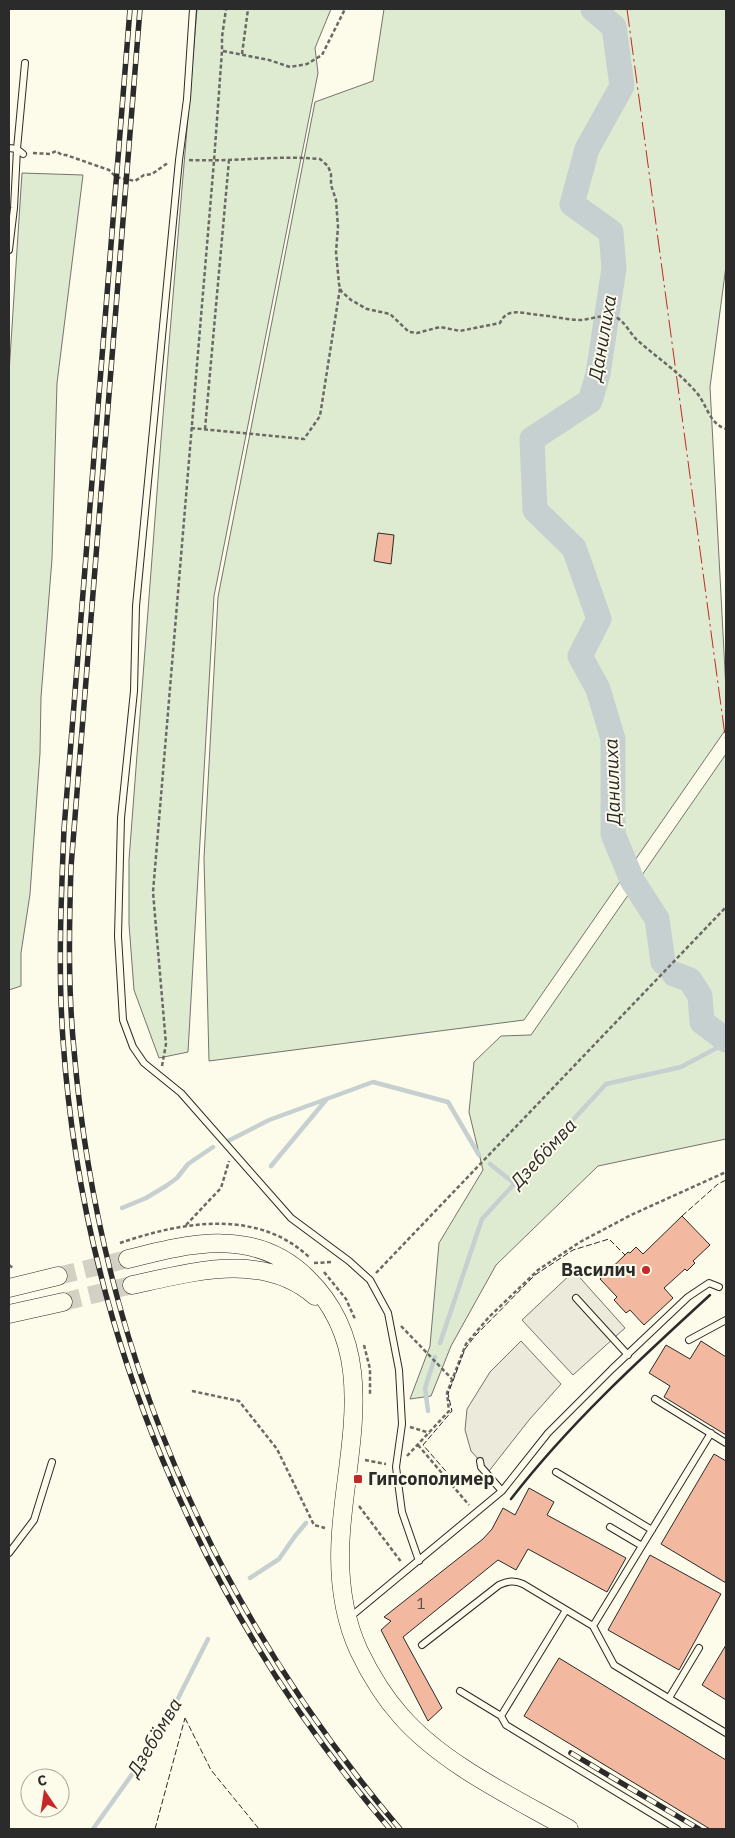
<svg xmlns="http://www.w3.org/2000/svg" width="735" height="1838" font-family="'IBM Plex Sans',sans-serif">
<rect width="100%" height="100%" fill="#fdfbea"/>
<path fill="#deebd1" stroke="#74746e" d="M197,9H331L315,48L318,73L214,596L188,1052L159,1058L134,990L129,924V860L161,440Z
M384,9H726V266L710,387L726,690V729L524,1020L209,1061L204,858L218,597L315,102L373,81Z
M22,173L83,175L57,383L52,559L41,697L40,753L30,894L21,953V986L9,990V373Z
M726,754V1139L598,1166L496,1265L451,1346L431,1396L410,1399L430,1346L439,1243L483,1170L469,1112L474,1062L501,1036L531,1035Z"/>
<path fill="#eceadb" stroke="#74746e" d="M574,1271L625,1328L573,1375L522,1320Z
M521,1341L561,1384L529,1420L489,1471L471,1451L465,1430L467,1409L490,1372Z"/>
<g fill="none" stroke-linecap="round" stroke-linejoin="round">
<path stroke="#c7d0d0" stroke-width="4.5" d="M228,1141L269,1120L373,1082L448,1102L479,1155
M490,1164L515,1184
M271,1166L326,1100
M122,1208L146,1198L166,1186L177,1178L188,1164L213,1147
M440,1343L482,1219L606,1084L681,1067L726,1043
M428,1411L425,1388L435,1357
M250,1578L279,1559L295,1536L306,1523
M93,1829L158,1738L208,1639"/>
<path stroke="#c7d0d0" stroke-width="25" d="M593,9L614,27L622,86L587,149L572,204L611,232L614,268L598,374L590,401L532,439L535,510L574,548L599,619L580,656L598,689L613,739V834L632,880L657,919L663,962
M674,974L690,980L700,996L702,1022L726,1040"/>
</g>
<path fill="#f2b8a0" stroke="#2b2b2b" d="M378,533L394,535L391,564L374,561Z
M682,1216L710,1245L693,1261L695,1263L687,1271L685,1269L664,1288L673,1298L644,1325L630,1310L626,1313L614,1300L617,1297L600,1279L628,1252L630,1253L636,1247L643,1254Z
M701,1341L726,1357V1435L664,1397L670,1386L649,1373L666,1345L690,1359Z
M714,1454L726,1461V1583L661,1544Z
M529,1488L554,1502L547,1515L626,1558L607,1592L528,1549L516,1570L498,1560L403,1637L442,1708L428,1721L381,1630L391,1621L384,1617L483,1539L492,1529L503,1508L515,1515Z
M650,1555L721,1594L679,1670L608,1630Z
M726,1645V1700L702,1685Z
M559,1658L726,1760V1829H710L524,1716Z"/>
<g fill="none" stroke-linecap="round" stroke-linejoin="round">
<path stroke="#d3d1c4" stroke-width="18" stroke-dasharray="18 9" stroke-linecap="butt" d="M58,1276L128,1259
M63,1302L132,1285"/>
<defs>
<path id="lane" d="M193,9L187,99L179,160L136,606L134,691L121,818L118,936L123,1020L133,1047L144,1063L181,1093L291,1218L349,1261L370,1280L388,1313L399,1370L402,1424L396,1467L402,1512L419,1561
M9,148L17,149L23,154
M9,250L14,208L17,149L25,63
M576,1298L628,1355
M689,1340L726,1320
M655,1399L726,1443
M480,1461L481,1467L502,1491
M556,1472L652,1530
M610,1527L642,1546
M9,1553L34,1520L52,1462
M349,1618L502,1491L548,1433L612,1369L688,1297L709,1283L719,1287
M593,1626L711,1433
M422,1645L499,1585C508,1581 514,1580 523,1584L593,1626L614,1665L726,1733
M460,1691L501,1716L566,1610
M669,1698L699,1648
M501,1716L506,1725L677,1829"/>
<path id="secondary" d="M128,1259C190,1243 256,1227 307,1278C380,1349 347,1445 341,1532C338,1572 342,1614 359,1651C370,1674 384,1697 401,1716C444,1765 513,1797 569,1829
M132,1285C192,1272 263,1251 315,1296
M9,1288L58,1276
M9,1314L63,1302"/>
</defs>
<use href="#lane" stroke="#2b2b2b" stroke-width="8"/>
<use href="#secondary" stroke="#2b2b2b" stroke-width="19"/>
<path stroke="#6a6964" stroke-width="2.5" stroke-dasharray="4 2.5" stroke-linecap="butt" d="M223,51L269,60L290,67L307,64L322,55L345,9
M242,54L248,9
M33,153L50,154L56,151L62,155H66L109,170L116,177L135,181L144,175L152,174L169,162
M189,160C233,162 276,155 320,159L328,166L331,174V185L336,200L338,227L336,252L339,284L341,291L351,300L367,309L390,314L409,332L417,333L440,327L460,331L500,323C507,306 525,314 539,315C553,316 567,320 581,320C592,319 604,314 615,317C624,320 630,333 636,339C656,357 679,372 696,392C707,404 709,424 726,429
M191,428L304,439L320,416L340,288
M205,429L229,160
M162,1066L166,1044L153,892L214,161L222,51V37L226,9
M186,1225L221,1188L229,1161
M120,1243C181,1222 257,1208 309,1257
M314,1263L332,1262
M9,1265L13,1268
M324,1272L346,1299L355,1319
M376,1273L726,907
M401,1326L452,1379
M364,1345L370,1369V1394
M192,1391L239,1401L277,1449L314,1525L325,1528
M410,1427L430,1433
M418,1445L469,1505
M407,1456L449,1411L447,1393L466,1344L489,1317L538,1270L580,1242L631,1215L726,1172
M365,1460L386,1464
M359,1506L402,1563"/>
<use href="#lane" stroke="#fdfbea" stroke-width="6"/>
<use href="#secondary" stroke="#fdfbea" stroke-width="18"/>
<defs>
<path id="rail" d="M130,9L64,829C61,900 58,970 63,1040C83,1330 201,1610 390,1829
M140,9L71,867C69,928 68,989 74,1050C99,1344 210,1605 400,1829
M571,1753L699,1829"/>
</defs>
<use href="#rail" stroke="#2b2b2b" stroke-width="5.5"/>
<use href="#rail" stroke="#fdfbea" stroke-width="4" stroke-dasharray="11" stroke-linecap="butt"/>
<path stroke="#2b2b2b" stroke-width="1" stroke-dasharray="6 2.5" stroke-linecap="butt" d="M682,1216L718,1184L726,1180
M457,1484L423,1445L452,1411L448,1394L465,1349L475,1336L535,1275L573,1250L609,1239L625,1255
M185,1718L211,1770L259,1829
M155,1829L185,1718"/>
<path stroke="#2b2b2b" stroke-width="2.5" d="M511,1499C569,1424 640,1359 710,1295"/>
<path stroke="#c62828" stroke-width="1" stroke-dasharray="18 4 2.5 4" stroke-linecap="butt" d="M627,9L726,743"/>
</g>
<g fill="#c62828" stroke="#fdfbea" stroke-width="2">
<circle cx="646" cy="1270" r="5"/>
<rect x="353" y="1474" width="10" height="10" rx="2.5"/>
</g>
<g text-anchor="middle" stroke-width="4" stroke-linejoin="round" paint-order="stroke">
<g font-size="15" fill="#5d4e48">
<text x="421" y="1609">1</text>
</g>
<g font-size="18" font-weight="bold" fill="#2b2b2b" stroke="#fdfbea" text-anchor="end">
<text x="636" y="1276">Василич</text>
<text x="368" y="1485" text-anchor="start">Гипсополимер</text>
</g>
<g font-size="19" font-style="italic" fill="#2b2b2b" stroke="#fdfbea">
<text transform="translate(602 338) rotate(-80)" y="7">Данилиха</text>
<text transform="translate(612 782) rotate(-92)" y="7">Данилиха</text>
<text transform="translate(543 1153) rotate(-47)" y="7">Дзебӧмва</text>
<text transform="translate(154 1737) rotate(-59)" y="7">Дзебӧмва</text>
</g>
</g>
<rect width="735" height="1838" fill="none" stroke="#2b2b2b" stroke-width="20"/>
<g transform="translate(45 1793) rotate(347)"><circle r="24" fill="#fdfbea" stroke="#a9a89e"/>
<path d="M0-4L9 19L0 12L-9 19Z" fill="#c62828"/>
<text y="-8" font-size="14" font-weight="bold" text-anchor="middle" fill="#2b2b2b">С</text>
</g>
</svg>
